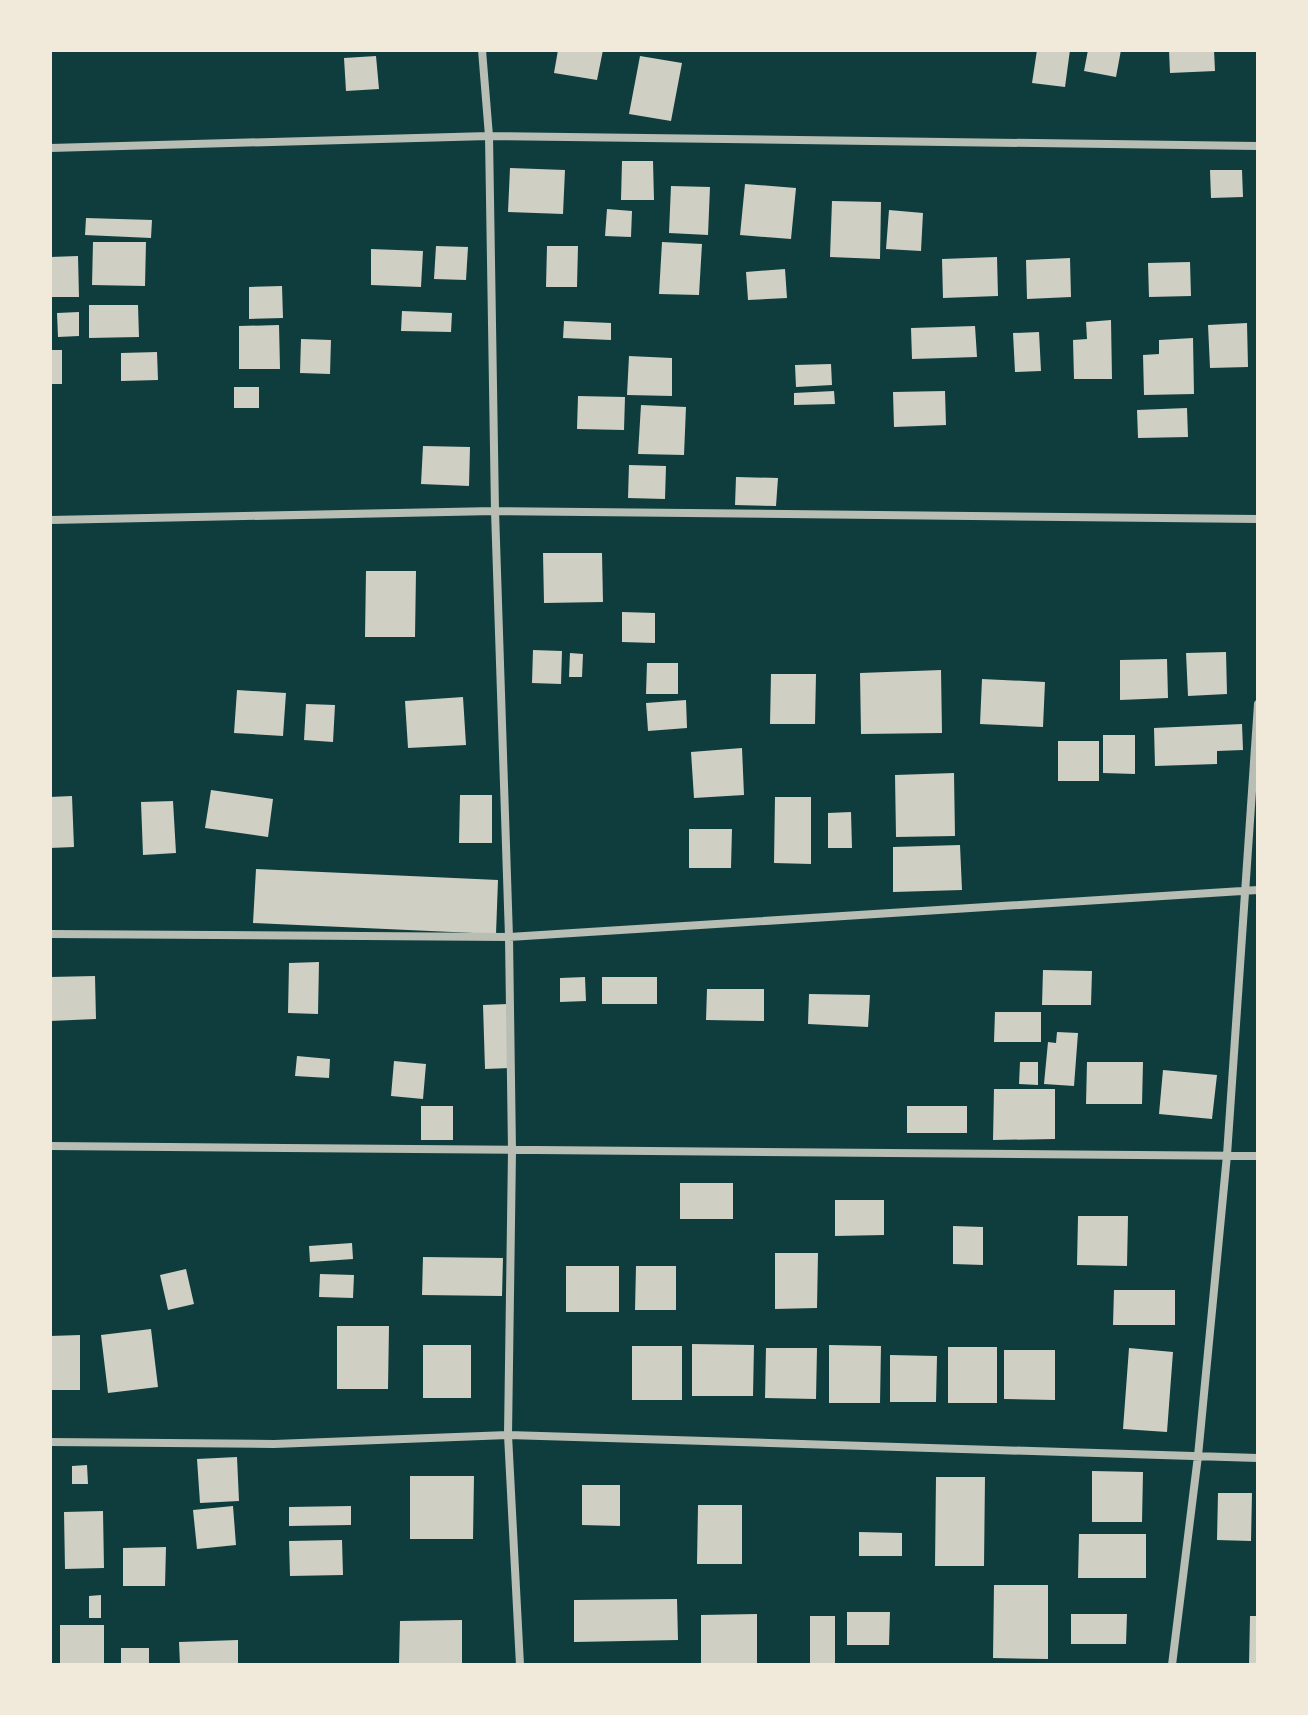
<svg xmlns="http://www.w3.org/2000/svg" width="1308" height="1715" font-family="Jost,sans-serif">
<rect width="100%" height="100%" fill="#0f3d3e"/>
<path fill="#cfcfc3" d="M558,50H603L597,80L554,73Z
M1037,50H1070L1065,87L1032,83Z
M1088,50H1121L1116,77L1084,71Z
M1169,50H1214L1215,71L1170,73Z
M376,56L379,89L346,91L344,58Z
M640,56L682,63L671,121L629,114Z
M622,161H653L654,200H621Z
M510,168L565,170L563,214L508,212Z
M1210,170H1242L1243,197L1211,198Z
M745,184L796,188L791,239L740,235Z
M671,186L710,187L708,235L669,233Z
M832,201L881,202L880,259L830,257Z
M607,209L632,211L631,237L605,236Z
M889,210L923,213L921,251L886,249Z
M86,218L152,220L151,238L85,235Z
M93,242H146L145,286L92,285Z
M662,242L702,244L699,295L659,294Z
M436,246L468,247L466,280L434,279Z
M547,246H578L577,287H546Z
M371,249L423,251L421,287L371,285Z
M78,256L79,297H50V257Z
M997,257L998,296L943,298L942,259Z
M1070,258L1071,297L1027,299L1026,260Z
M1190,262L1191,296L1149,297L1148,263Z
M785,269L787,298L748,300L746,272Z
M282,286L283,318L249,319V287Z
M89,305H138L139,337L89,338Z
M402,311L452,313L451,332L401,331Z
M79,312V336L58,337L57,313Z
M1111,320L1112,379H1074L1073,340L1087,339L1086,322Z
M564,321L611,323V340L563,338Z
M1247,323L1248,367L1210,368L1208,325Z
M279,325L280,369H239V326Z
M975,326L977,357L912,359L911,328Z
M1039,332L1041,371L1015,372L1013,333Z
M1193,338L1194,394L1144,395L1143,355L1159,354V340Z
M301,339L331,340L330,374L300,373Z
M50,350H62V384H50Z
M157,352L158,380L121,381V353Z
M629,356L672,358V396L627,395Z
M831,364L832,385L796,387L795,365Z
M234,387H259V408H234Z
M834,391L835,404L794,405V393Z
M945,391L946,425L894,427L893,392Z
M578,396L625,397L624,430L577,429Z
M641,405L686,407L684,455L638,454Z
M1187,408L1188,437L1138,438L1137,410Z
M423,446L470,447L469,486L421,484Z
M629,465L666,466L665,499L628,498Z
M736,477L778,478L776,506L735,505Z
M543,553H602L603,602L544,603Z
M366,571H416L415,637H365Z
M622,612L655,613V643L622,642Z
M533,650L562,651L561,684L532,683Z
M1226,652L1227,694L1188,696L1186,653Z
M570,653L583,654L582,677H569Z
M1167,659L1168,698L1120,700V660Z
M647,663H678V694H646Z
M941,670L942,733L861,734L860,673Z
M771,674H816L815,724H770Z
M982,679L1045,682L1043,727L980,724Z
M237,690L286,693L283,736L234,733Z
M463,697L466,745L408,748L405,701Z
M686,700L687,728L648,731L646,703Z
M306,704L335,705L333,742L304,740Z
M1242,724L1243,750L1217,751V764L1155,766L1154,728Z
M1103,735H1135V774L1103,773Z
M1058,741H1099V781H1058Z
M742,748L744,795L694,798L691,752Z
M954,773L955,836L896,837L895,775Z
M211,790L273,799L268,837L205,828Z
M460,795H492V843H459Z
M72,796L74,847L50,848V797Z
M775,797H811V864L774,863Z
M173,801L176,853L143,855L141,802Z
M851,812L852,848H828V813Z
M689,829H732L731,868H689Z
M960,845L962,890L893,892V847Z
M256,869L498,880L496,934L253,923Z
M319,962L318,1014L288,1013L289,963Z
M1043,970L1092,971L1091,1005H1042Z
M95,976L96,1019L50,1021V977Z
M585,977L586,1001L560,1002V978Z
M602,977H657V1004H602Z
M707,989H764V1021L706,1020Z
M809,994L870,995L868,1027L808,1024Z
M508,1004L511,1068L485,1069L483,1005Z
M995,1012H1041V1042H994Z
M1057,1032L1078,1033L1074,1086L1044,1084L1048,1042L1056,1043Z
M297,1056L330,1059L329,1078L295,1076Z
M394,1061L426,1064L423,1099L391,1096Z
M1020,1062H1038V1085L1019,1084Z
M1087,1062H1143L1142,1104H1086Z
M1163,1070L1217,1075L1212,1119L1159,1114Z
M994,1089H1055V1139L993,1140Z
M421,1106H453V1140H421Z
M907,1106H967V1133H907Z
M680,1183H733V1219H680Z
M835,1200H884V1235L835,1236Z
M1078,1216H1128L1127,1266L1077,1265Z
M953,1226L983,1227V1265L953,1264Z
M352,1243L353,1259L310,1262L309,1246Z
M775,1253H818L817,1308L775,1309Z
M423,1257L503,1258L502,1296L422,1295Z
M566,1266H619V1312H566Z
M636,1266H676V1310H635Z
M186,1269L194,1304L168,1310L160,1275Z
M320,1274L354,1275L353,1298L319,1297Z
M1114,1290H1175V1325H1113Z
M337,1326H389L388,1389H337Z
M151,1329L158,1387L108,1393L101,1335Z
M80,1335V1390H50V1336Z
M692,1344L754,1345L753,1396H692Z
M423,1345H471V1398H423Z
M829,1345L881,1346L880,1403H829Z
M632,1346H682V1400H632Z
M948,1347H997V1403H948Z
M766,1348H817L816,1399L765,1398Z
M1129,1348L1173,1352L1167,1432L1123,1429Z
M1004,1350H1055V1400L1004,1399Z
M890,1355L937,1356L936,1402H890Z
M237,1457L239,1501L200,1503L197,1459Z
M87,1465L88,1484H72V1466Z
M1092,1471L1143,1472L1142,1522H1092Z
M410,1476H474L473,1539H410Z
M936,1477H985L984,1566H935Z
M582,1485H620V1526L582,1525Z
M1218,1493H1252L1251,1541L1217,1540Z
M698,1505H742V1564H697Z
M233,1506L236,1545L197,1549L193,1510Z
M351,1506V1525L289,1526V1507Z
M103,1511L104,1568L65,1569L64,1512Z
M859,1532L902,1533V1556H859Z
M1079,1534H1146V1578H1078Z
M342,1540L343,1575L290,1576L289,1541Z
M166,1547L165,1586H123V1548Z
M994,1585H1048V1659L993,1658Z
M101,1595V1618H89V1596Z
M677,1599L678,1640L574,1642V1600Z
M847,1612H890L889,1645H847Z
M757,1614V1665H701V1615Z
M1071,1614H1127L1126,1644H1071Z
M810,1616H835V1665H810Z
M1250,1616H1258V1665H1249Z
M462,1620V1665H399L400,1621Z
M60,1625H104V1665H60Z
M238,1640V1665H180L179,1642Z
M121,1648H149V1665H121Z"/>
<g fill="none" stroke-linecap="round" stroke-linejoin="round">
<path stroke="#b8beb3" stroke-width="8" d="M482,50L489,136L495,511L509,937L512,1151L508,1435L520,1665
M50,148L489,136L1258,146
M50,520L495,511L1258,519
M50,934L509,937L1258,890
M50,1146L1258,1156
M50,1442L274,1444L508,1435L1258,1458
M1172,1665L1198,1456L1227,1155L1258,704"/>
</g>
<rect width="1308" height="1715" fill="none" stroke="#f1e9da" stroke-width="104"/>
</svg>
